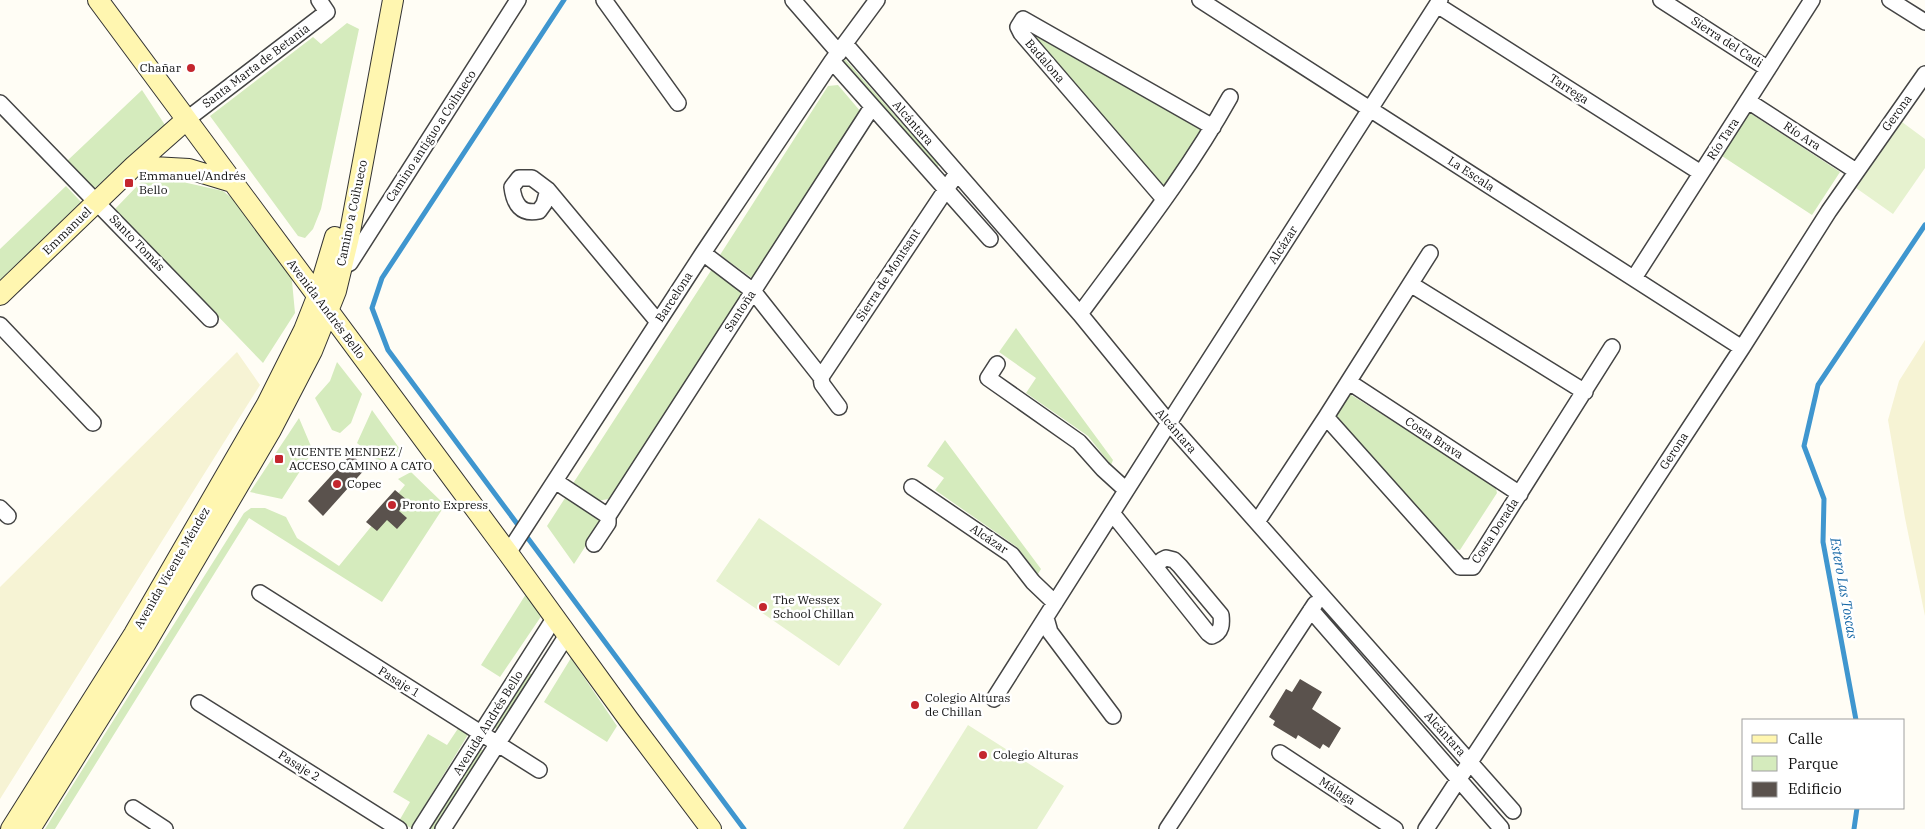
<svg xmlns="http://www.w3.org/2000/svg" width="1925" height="829" font-family="'IBM Plex Serif',serif">
<rect width="100%" height="100%" fill="#fffdf5"/>
<path fill="#f6f3d4" d="M1925,340V616L1905,518L1888,420L1899,381Z
M237,352L260,385L0,799V587Z"/>
<path fill="#d5ebbd" d="M347,23L359,29L321,209L313,229L305,238L298,236L210,116L313,37L321,44Z
M1023,24L1209,129L1162,195L1021,30Z
M845,59L939,165L935,169L841,63Z
M838,85L861,112L752,278L720,255L828,86Z
M142,90L165,125L94,189L67,161Z
M1750,113L1840,172L1812,215L1722,156Z
M165,178L223,191L233,199L284,262L292,281L295,313L263,363L115,209L141,182L148,179Z
M66,186L81,202L0,280V249Z
M712,269L744,293L609,499L596,501L572,485Z
M1016,328L1113,460L1111,465L1088,436L1026,393L1036,378L999,352Z
M337,362L362,394L351,423L340,433L332,430L315,398L330,381Z
M1348,393L1495,485L1497,493L1460,550L1449,548L1333,415Z
M372,410L402,452L387,455L380,463L357,443Z
M299,418L313,451L282,499L250,492Z
M945,440L1041,569L1038,574L1017,547L935,490L944,478L927,466Z
M411,472L445,505L382,602L249,518L55,829H45L244,513L251,508H265L286,517L297,538L339,566L405,485L398,479Z
M567,495L603,519L574,564L547,526Z
M526,594L542,615L500,677L481,665Z
M571,658L617,726L607,742L544,702Z
M528,672L533,675L498,730L494,727Z
M459,727L469,733L411,828L399,821L410,802L393,792L428,734L447,745Z
M479,748L484,751L435,829H429Z"/>
<path fill="#e6f2cf" d="M1902,122L1925,139V168L1893,214L1856,188Z
M759,518L882,604L839,666L716,581Z
M968,725L1064,786L1037,829H903Z"/>
<g fill="none" stroke-linecap="round" stroke-linejoin="round">
<path stroke="#3f96cf" stroke-width="5" d="M564,0L382,278L372,308L388,350L744,829
M1856,720L1823,542L1824,499L1804,446L1818,385L1925,225
M1854,829L1857,808"/>
</g>
<path fill="#5a524d" d="M351,454L366,468L323,516L308,501Z
M395,490L407,500L399,511L407,518L397,529L387,520L377,531L366,522Z
M1300,679L1322,692L1312,709L1341,728L1329,748L1323,744L1320,749L1298,735L1296,739L1273,725L1275,721L1269,717L1286,689L1292,692Z"/>
<g fill="none" stroke-linecap="round" stroke-linejoin="round">
<defs>
<path id="street" d="M604,0L678,103
M793,0L839,53
M1200,0L1742,348
M1661,0L1768,69
M1890,0L1925,22
M1437,5L1701,173
M846,45L1080,314L1169,423L1513,811
M832,61L990,239
M1748,101L1856,171
M0,103L210,319
M186,120L327,12L319,0
M548,190L544,204L539,211C521,215 514,204 512,187L519,178H532L548,190L658,322
M1164,199L1021,33L1018,27L1023,19L1213,127
M703,253L753,291L821,377L822,384L839,407
M341,267L350,263L518,0
M1634,278L1812,0
M1412,285L1585,392
M1080,314C1132,243 1187,174 1230,97
M0,325L93,423
M997,364L988,378L1079,442L1103,469L1126,490
M821,377L957,173
M1349,382L1520,494
M1326,417L1460,567H1473L1612,347
M555,481L608,516L872,107
M912,487L1012,555L1033,582L1055,603
M0,508L8,516
M1112,513L1208,633L1212,636C1222,632 1222,624 1221,615L1180,566L1174,560L1166,558L1162,560L1155,567
M1257,522L1326,417L1430,253
M594,544L608,523V516
M508,553L703,253L832,61L877,0
M260,593L539,770
M1311,610L1501,828
M1046,618L1050,632L1113,716
M994,699L1181,404L1440,0
M199,703L399,829
M1280,753L1395,829
M133,808L165,829
M420,829L555,617
M443,829L567,635
M1167,829L1315,604
M1426,829L1742,348L1829,211L1925,74"/>
<path id="secondary" d="M98,0L508,553L629,720L711,829
M134,166L189,169L232,182
M0,295L134,166L186,120
M11,829L134,634L267,404L304,330L317,297L335,237
M30,829L146,643L271,430L312,351L336,291L349,237L393,0"/>
</defs>
<use href="#street" stroke="#444" stroke-width="18"/>
<use href="#secondary" stroke="#333" stroke-width="22"/>
<use href="#street" stroke="#fff" stroke-width="15"/>
<use href="#secondary" stroke="#fff6b0" stroke-width="20"/>
</g>
<g fill="#c4262e" stroke="#fff" stroke-width="2">
<circle cx="191" cy="68" r="5"/>
<rect x="124" y="178" width="10" height="10" rx="2.5"/>
<rect x="274" y="454" width="10" height="10" rx="2.5"/>
<circle cx="337" cy="484" r="5"/>
<circle cx="392" cy="505" r="5"/>
<circle cx="763" cy="607" r="5"/>
<circle cx="915" cy="705" r="5"/>
<circle cx="983" cy="755" r="5"/>
</g>
<g text-anchor="middle" stroke-width="5" stroke-linejoin="round" paint-order="stroke">
<g font-size="12" fill="#111" stroke="#fff">
<text transform="translate(1727 42) rotate(33)" y="4">Sierra del Cadi</text>
<text transform="translate(1045 61) rotate(49)" y="4">Badalona</text>
<text transform="translate(256 66) rotate(-37)" y="4">Santa Marta de Betania</text>
<text transform="translate(1569 89) rotate(33)" y="4">Tarrega</text>
<text transform="translate(1897 113) rotate(-54)" y="4">Gerona</text>
<text transform="translate(913 123) rotate(49)" y="4">Alcántara</text>
<text transform="translate(431 136) rotate(-57)" y="4">Camino antiguo a Coihueco</text>
<text transform="translate(1802 136) rotate(33)" y="4">Río Ara</text>
<text transform="translate(1723 139) rotate(-57)" y="4">Río Tara</text>
<text transform="translate(1471 174) rotate(33)" y="4">La Escala</text>
<text transform="translate(352 213) rotate(-78)" y="4">Camino a Coihueco</text>
<text transform="translate(67 231) rotate(-44)" y="4">Emmanuel</text>
<text transform="translate(137 243) rotate(46)" y="4">Santo Tomás</text>
<text transform="translate(1283 245) rotate(-57)" y="4">Alcázar</text>
<text transform="translate(888 275) rotate(-57)" y="4">Sierra de Montsant</text>
<text transform="translate(674 297) rotate(-57)" y="4">Barcelona</text>
<text transform="translate(326 309) rotate(53)" y="4">Avenida Andrés Bello</text>
<text transform="translate(740 311) rotate(-57)" y="4">Santoña</text>
<text transform="translate(1176 431) rotate(49)" y="4">Alcántara</text>
<text transform="translate(1434 438) rotate(33)" y="4">Costa Brava</text>
<text transform="translate(1674 451) rotate(-57)" y="4">Gerona</text>
<text transform="translate(1495 531) rotate(-57)" y="4">Costa Dorada</text>
<text transform="translate(989 539) rotate(34)" y="4">Alcázar</text>
<text transform="translate(172 568) rotate(-60)" y="4">Avenida Vicente Méndez</text>
<text transform="translate(399 682) rotate(32)" y="4">Pasaje 1</text>
<text transform="translate(488 723) rotate(-58)" y="4">Avenida Andrés Bello</text>
<text transform="translate(1445 734) rotate(48)" y="4">Alcántara</text>
<text transform="translate(299 766) rotate(32)" y="4">Pasaje 2</text>
<text transform="translate(1337 791) rotate(33)" y="4">Málaga</text>
</g>
<g font-size="12" fill="#111" stroke="#fff" text-anchor="start">
<text x="181" y="72" text-anchor="end">Chañar</text>
<text x="139" y="180">Emmanuel/Andrés<tspan x="139" dy="14">Bello</tspan></text>
<text x="289" y="456">VICENTE MENDEZ /<tspan x="289" dy="14">ACCESO CAMINO A CATO</tspan></text>
<text x="347" y="488">Copec</text>
<text x="402" y="509">Pronto Express</text>
<text x="773" y="604">The Wessex<tspan x="773" dy="14">School Chillan</tspan></text>
<text x="925" y="702">Colegio Alturas<tspan x="925" dy="14">de Chillan</tspan></text>
<text x="993" y="759">Colegio Alturas</text>
</g>
<g font-size="14" font-style="italic" fill="#1768a6" stroke="#fff">
<text transform="translate(1844 588) rotate(80)" y="5">Estero Las Toscas</text>
</g>
</g>
<rect x="1742" y="719" width="162" height="90" fill="#ffffff" stroke="#a0a0a0"/>
<rect x="1752" y="735" width="25" height="8" fill="#fff6b0" stroke="#a0a0a0"/>
<text x="1788" y="744" font-size="15" fill="#111111">Calle</text>
<rect x="1752" y="756" width="25" height="15" fill="#d5ebbd" stroke="#a0a0a0"/>
<text x="1788" y="769" font-size="15" fill="#111111">Parque</text>
<rect x="1752" y="782" width="25" height="15" fill="#5a524d" stroke="#a0a0a0"/>
<text x="1788" y="794" font-size="15" fill="#111111">Edificio</text>
</svg>
